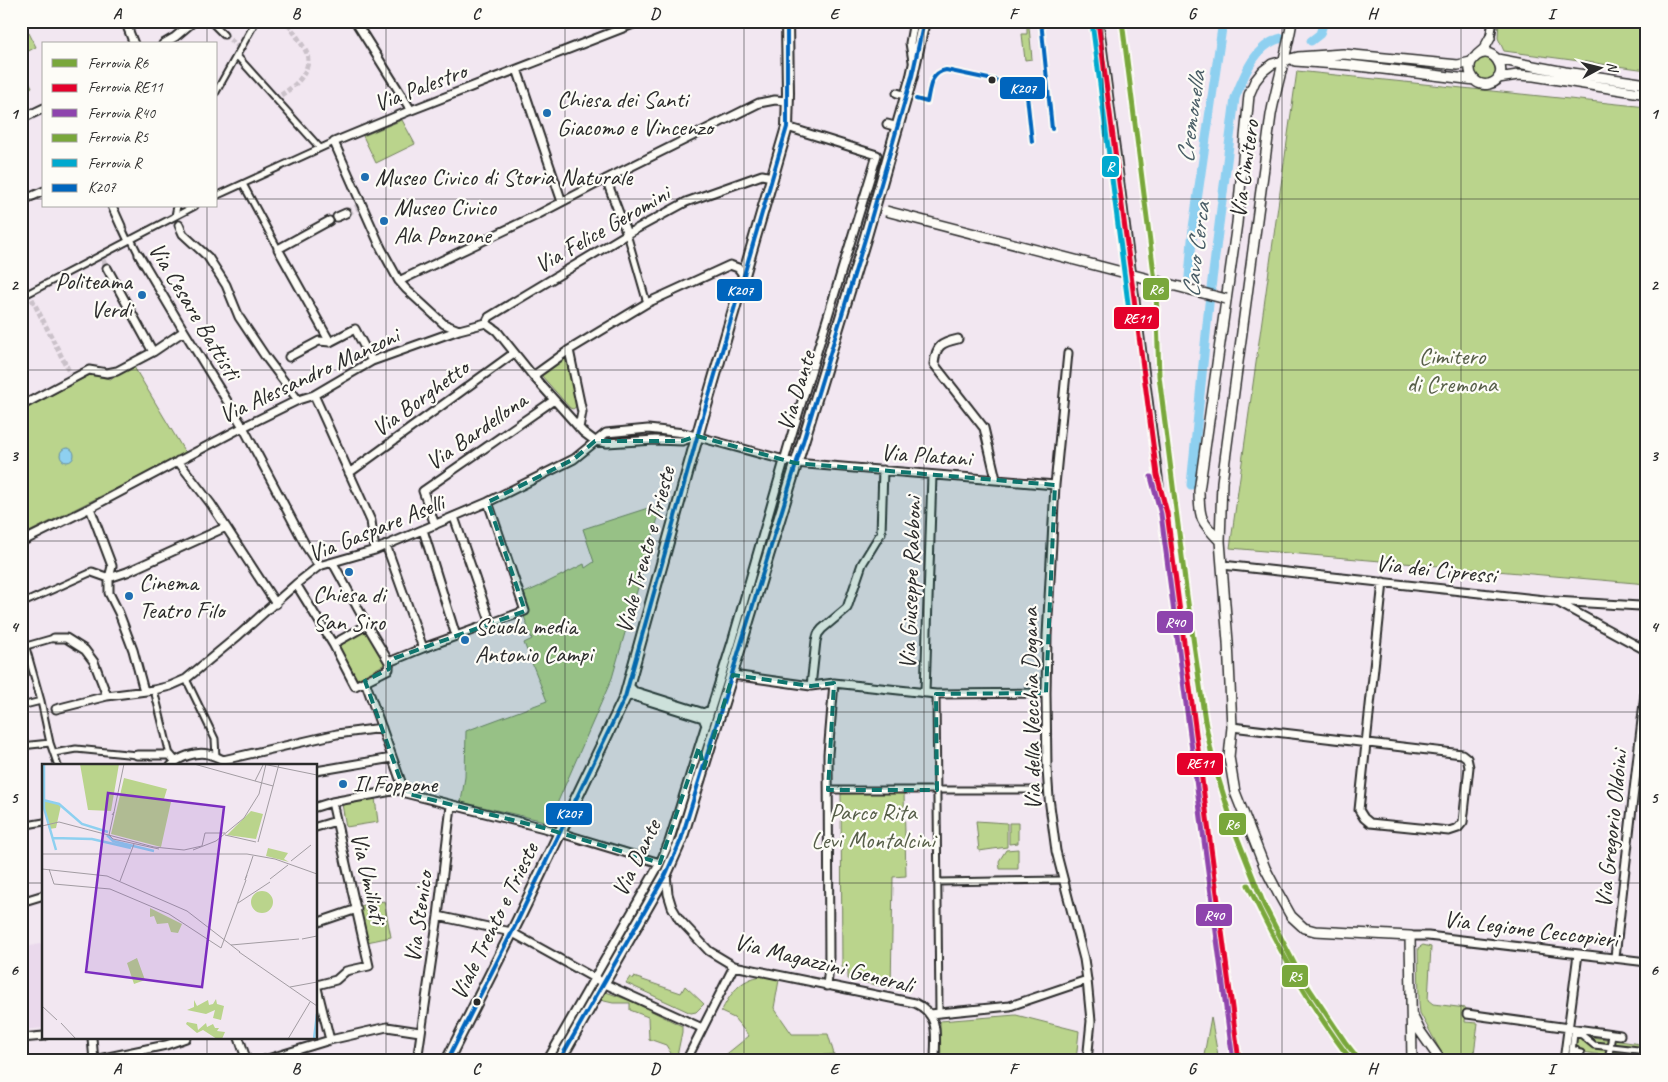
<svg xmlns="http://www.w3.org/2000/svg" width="1668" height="1082" font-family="Caveat,sans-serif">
<rect width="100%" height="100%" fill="#f2e7f1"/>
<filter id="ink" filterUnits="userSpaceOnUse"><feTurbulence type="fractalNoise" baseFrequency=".02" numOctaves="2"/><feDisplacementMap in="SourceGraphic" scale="10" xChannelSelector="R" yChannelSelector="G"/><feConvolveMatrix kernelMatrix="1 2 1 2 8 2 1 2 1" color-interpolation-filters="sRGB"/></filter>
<g filter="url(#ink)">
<path fill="#ead9ec" d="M44,943V1028L21,1030V948Z"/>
<path fill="#bad48c" stroke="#72805c" d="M1027,21H1032L1029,27L1032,59L1025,60L1022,34H1027Z
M1499,21H1647V70L1504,51L1498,38Z
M29,33L36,47L21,55V36Z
M1474 69a11 11 0 1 1 22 0a11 11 0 1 1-22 0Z
M22,68L32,87L21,93V69Z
M1297,71L1647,107V584L1230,548Z
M402,120L415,144L376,163L363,136Z
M565,356L577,406L573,409L570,408L541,375Z
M134,367L183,449L187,453L21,536V411L90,375L111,379Z
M648,508L660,511L612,678L549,822L461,802L465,777L466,731L547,701L524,643L532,639L524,616L528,614L522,594L538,587L584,564L585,568L594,562L583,529Z
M367,630L385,664L357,679L339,646Z
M904,793L906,876L893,877L891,988L848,979V968H842L841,794Z
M375,798L378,822L346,827L342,804Z
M976,821L1007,823V847L979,851Z
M1009,823H1018V843L1009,844Z
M1018,849V869H1000L999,861L1006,850Z
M384,901L391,937L367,942L360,906Z
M1423,945L1431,947L1428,1000L1433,1004L1466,1008L1465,1022L1478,1023L1473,1061H1446L1420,1013L1419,1004L1418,948Z
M762,976L779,980L774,1008L792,1034H828L834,1054L764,1061H718L749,1036L734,1018L721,1012C730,994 740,979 762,976Z
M630,977L633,979L634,977L681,993L685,986L704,1004L696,1012L691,1013L626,983Z
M606,992L631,1001L682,1026V1032L677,1056L672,1055L666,1045L649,1039L648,1017L630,1010V1003H613L600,1000Z
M1016,1015L1079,1031L1076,1061H941L940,1021Z
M1211,1017L1219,1061H1203Z
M1571,1034L1647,1045V1052L1636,1059L1581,1052L1580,1061H1567Z"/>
<path fill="#8ed0f0" stroke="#668ea1" d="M60 455a7 7 0 1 1 14 0a7 7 0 1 1-14 0Z"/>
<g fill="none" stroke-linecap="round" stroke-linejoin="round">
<path stroke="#8ed0f0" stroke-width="9" d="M1311,41L1320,34L1324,21
M1189,277L1193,228L1223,21
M1191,485L1209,304L1235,98C1244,75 1255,44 1282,38"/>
<path stroke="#cac1c9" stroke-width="5" stroke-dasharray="5 2.5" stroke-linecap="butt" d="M224,35L238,46
M281,95C294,87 312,72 307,54C306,49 290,26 285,21
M103,260L107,268
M32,299L70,373"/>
<path stroke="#cac1c9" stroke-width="7" stroke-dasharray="7 3.5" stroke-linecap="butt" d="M346,213L358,207"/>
<defs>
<path id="pedestrian" d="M210,21L224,35
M237,56L320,148
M216,92L256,21
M243,184L278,249
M216,196L334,142
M175,216L177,206
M121,226L128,241
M627,234L647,303
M131,239L139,255
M21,297L195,206
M21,604L92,572
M21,630L41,701L50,743L58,766
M26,646L54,638
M186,679L215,739L216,757
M154,690L170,755
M936,694L939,1012
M21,706L41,701
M21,746L50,743
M54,753L76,749L137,755
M828,790H1041
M21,826L44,822
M938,882L1063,880
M1572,1049L1576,1050V1052L1581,1053
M1609,1055L1612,1034
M1571,1061L1574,1033L1582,1035L1594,1045L1647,1051
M1633,1061L1647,1052
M1647,1061V1059"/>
<path id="minor" d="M125,21L134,44
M355,21L409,107V111
M1490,38L1493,21
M163,44L175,37L194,21
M913,61L910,43L914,21
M517,69L562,202
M897,93L907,96
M21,119L44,108
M887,124L898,127
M787,127L877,155
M606,179L627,234
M21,201L44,191
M112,206L121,226
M337,217L346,213
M329,221L278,249L330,342
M179,225L183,234L208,257L226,285L239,317L265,356L298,400
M139,255L184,331L243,427L307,548L319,566
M107,268L153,352
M399,281L539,214L606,179L759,103L775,100L788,101
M486,323L497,331L533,376L583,432L595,441L607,443L655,440L682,441L697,436
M459,330L444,324L406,289L399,281L381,248L334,142L409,111L641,21
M958,339C941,343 936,345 934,364L984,428L996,479
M330,342L355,329L372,361
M569,350L582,412L579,428
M1068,353L1055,485L1047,636L1046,693L1047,769L1049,798L1056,851L1084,959L1087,980L1091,1021L1087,1061
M289,357L319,341L330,342
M533,376L569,350L647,303L730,265L738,268L744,276
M314,395L371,521L375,550
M21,406L89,370L107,373L117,371L153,352L184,331
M178,461L211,504L276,604
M349,473L514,353
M90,508L112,566L109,578V593L119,613L133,650L144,691
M454,517L491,624
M435,525L423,491L554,400
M423,530L456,636
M21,542L90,508L243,427L298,400L314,395L372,361L459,330L486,323L489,317L627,234L686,202L762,175L772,177
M386,545L423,648
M333,563L367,625
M1222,565L1554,601L1640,606L1647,605
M92,572L109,578
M109,578L127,572L226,527
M296,584L333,644
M1557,602L1647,651
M367,625L389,662V669L355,686L333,644Z
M54,638H66L85,650L94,662L107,696
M389,662L423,648L525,611L488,502
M733,675L811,686L834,683L936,694L1046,693
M365,681L405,793L544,828L660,863
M629,686L634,691L704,713L710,710
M811,686L816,641L818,634L822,629L847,608L862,564L881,533L883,470
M925,693L932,475
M625,697L633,696L703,718L706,725
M56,709L107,696L154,690L170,686L186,679L239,635L296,584L319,566L375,550L488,502L574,459L606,433L648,429L684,433L795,463L1055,485
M1232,727L1462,754L1467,758L1469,767L1463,822L1458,828L1449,831L1370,823L1364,818L1359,810L1383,582
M137,755H170L175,761
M223,760L337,734L382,728
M171,766C179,757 196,751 208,754C213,755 219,758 223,760L225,766
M316,771L392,758
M316,807L332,802L403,789
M316,827L336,821
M666,874L668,894L672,907L679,919L709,951L734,966L915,1003C941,1015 935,1036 935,1061
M21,902L44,895
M438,916L511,932L603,983L702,1028
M316,923L357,909
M1410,936H1428L1647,962
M1615,957L1647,676
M316,984L330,1040
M317,985L336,980L346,971L369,966L332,802
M827,986L829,967L828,754L834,683
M930,1014L1010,1006L1087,980
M1467,1014L1620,1035
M21,1038L44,1036
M92,1038L94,1061
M239,1038L247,1061
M94,1060L166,1045L186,1038
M261,1061L330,1040L387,1027L420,1032
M417,1061L438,916L451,806
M547,1061L660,863L669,842L732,642L788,447L877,155
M686,1061L734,966
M1564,1061L1578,954"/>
<path id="tertiary" d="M1292,21C1287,53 1277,83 1271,115L1222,482L1220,541L1228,642L1232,727L1229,757L1235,792L1265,868L1278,893L1291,916L1304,928L1315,931L1410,936L1412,1061
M1477,55L1484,49L1490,38
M1497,59L1565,72L1647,84
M1295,61L1350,65L1475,80
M1498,78L1518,75L1534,76L1647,94
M1220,541C1201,522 1199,518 1199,491L1237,223L1249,95L1255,81L1263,71L1272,64L1298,57L1343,54L1458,65L1471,62C1490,35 1516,77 1489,84C1475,87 1467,73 1471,62
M1413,1017L1420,1031L1441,1061"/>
<path id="secondary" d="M447,1061L518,920L625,697L701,423L787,127L788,93L787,21
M559,1061L666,874L681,840L866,236L912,76L924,21"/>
</defs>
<use href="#pedestrian" stroke="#2b2b2b" stroke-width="9"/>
<use href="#minor" stroke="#2b2b2b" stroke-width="11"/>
<use href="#tertiary" stroke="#2b2b2b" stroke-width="12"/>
<use href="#secondary" stroke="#2b2b2b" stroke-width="14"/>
<use href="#pedestrian" stroke="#fdfcf7" stroke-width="5"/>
<use href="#minor" stroke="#fdfcf7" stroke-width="7"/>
<use href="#tertiary" stroke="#fdfcf7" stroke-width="9"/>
<use href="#secondary" stroke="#fdfcf7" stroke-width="10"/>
<path stroke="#2b2b2b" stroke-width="2.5" d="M1103,21L1167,513"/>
<defs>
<path id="tertiary-bridge" d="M886,211L1226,299"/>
</defs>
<use href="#tertiary-bridge" stroke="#2b2b2b" stroke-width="12" stroke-linecap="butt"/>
<use href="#tertiary-bridge" stroke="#fdfcf7" stroke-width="9"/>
<defs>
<path id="bus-1" d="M1041,21L1052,129
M916,99L927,102C930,88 930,73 946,70L1017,85L1024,89L1027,96L1032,142
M447,1061L518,920L625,697L701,423L787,127V21
M559,1061L666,874L681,840L866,236L912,76L924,21"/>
</defs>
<use href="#bus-1" stroke="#fdfcf7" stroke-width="8"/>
<use href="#bus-1" stroke="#0065bd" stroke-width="4"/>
<defs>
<path id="rail-1" d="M1122,21L1156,289L1159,376L1187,596L1205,721L1213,761L1235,832L1264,905L1300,975L1345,1042L1360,1061"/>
<path id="rail-2" d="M1098,21L1157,475L1167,513L1239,1061"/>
<path id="rail-3" d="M1151,477L1161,514L1233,1061"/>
<path id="rail-4" d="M1248,885C1277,947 1309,1006 1352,1061"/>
<path id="rail-5" d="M1092,22L1129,311"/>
</defs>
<use href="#rail-1" stroke="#fdfcf7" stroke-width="9"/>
<use href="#rail-2" stroke="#fdfcf7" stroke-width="9"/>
<use href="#rail-3" stroke="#fdfcf7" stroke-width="9"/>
<use href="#rail-4" stroke="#fdfcf7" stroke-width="9"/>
<use href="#rail-5" stroke="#fdfcf7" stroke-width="9"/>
<use href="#rail-1" stroke="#79a73b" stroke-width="5"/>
<use href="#rail-2" stroke="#e4002b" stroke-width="5"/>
<use href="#rail-3" stroke="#8e44ad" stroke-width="5"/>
<use href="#rail-4" stroke="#79a73b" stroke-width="5"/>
<use href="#rail-5" stroke="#00a9ce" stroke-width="5"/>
</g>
</g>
<path fill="#0f766e" fill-opacity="0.2" stroke="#0f766e" stroke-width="4" stroke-dasharray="10 6" stroke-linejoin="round" d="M697,436L795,463L1055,485L1046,693L936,694L937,790H828L834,683L811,686L733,675L704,768L699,747L660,863L544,828L405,793L365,681L389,669V662L395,658L525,611L488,502L574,459L595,441H682Z"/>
<path fill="none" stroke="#2b2b2b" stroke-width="1" stroke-opacity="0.55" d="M207,21V44M386,21V1061M565,21V1061M744,21V1061M924,21V1061M1103,21V1061M1282,21V1061M1461,21V1061M21,199H44M216,199H1647M207,206V766M21,370H1647M21,541H1647M21,712H1647M21,883H44M316,883H1647M207,1038V1061"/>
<g fill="#2b2b2b" stroke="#fdfcf7" stroke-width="2">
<circle cx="992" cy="80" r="4.5"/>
<circle cx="477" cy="1002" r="4.5"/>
</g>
<g fill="#1f6fb2" stroke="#fdfcf7" stroke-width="2">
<circle cx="547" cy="113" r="5"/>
<circle cx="365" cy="177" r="5"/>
<circle cx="384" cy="221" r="5"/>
<circle cx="142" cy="295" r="5"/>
<circle cx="349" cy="572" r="5"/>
<circle cx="129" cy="596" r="5"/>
<circle cx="465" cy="640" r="5"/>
<circle cx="343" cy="784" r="5"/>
</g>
<g text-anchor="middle" stroke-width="4.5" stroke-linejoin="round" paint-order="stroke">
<g font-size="24" fill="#2b2b2b" stroke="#fdfcf7">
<text transform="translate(420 87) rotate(-21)" y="8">Via Palestro</text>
<text transform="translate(1244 169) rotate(-82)" y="8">Via Cimitero</text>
<text transform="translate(602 229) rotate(-30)" y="8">Via Felice Geromini</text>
<text transform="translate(195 311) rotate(59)" y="8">Via Cesare Battisti</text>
<text transform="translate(309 375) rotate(-25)" y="8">Via Alessandro Manzoni</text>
<text transform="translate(796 391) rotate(-73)" y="8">Via Dante</text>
<text transform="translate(420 398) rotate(-36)" y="8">Via Borghetto</text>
<text transform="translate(476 431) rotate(-35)" y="8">Via Bardellona</text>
<text transform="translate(926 455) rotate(4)" y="8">Via Platani</text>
<text transform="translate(376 528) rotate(-22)" y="8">Via Gaspare Aselli</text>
<text transform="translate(645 550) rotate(-75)" y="8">Viale Trento e Trieste</text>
<text transform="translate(1436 569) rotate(6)" y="8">Via dei Cipressi</text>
<text transform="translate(910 583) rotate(-88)" y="8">Via Giuseppe Rabboni</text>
<text transform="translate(1031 709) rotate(-91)" y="8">Via della Vecchia Dogana</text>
<text transform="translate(1611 829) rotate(-84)" y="8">Via Gregorio Oldoini</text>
<text transform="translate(636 858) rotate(-64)" y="8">Via Dante</text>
<text transform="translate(369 878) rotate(77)" y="8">Via Umiliati</text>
<text transform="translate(418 917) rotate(-82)" y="8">Via Stenico</text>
<text transform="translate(494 921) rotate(-64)" y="8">Viale Trento e Trieste</text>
<text transform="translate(1531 929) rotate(7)" y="8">Via Legione Ceccopieri</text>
<text transform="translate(824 963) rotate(14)" y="8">Via Magazzini Generali</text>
</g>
<g font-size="24" fill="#2b2b2b" stroke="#fdfcf7" text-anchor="start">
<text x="557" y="107">Chiesa dei Santi<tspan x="557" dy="28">Giacomo e Vincenzo</tspan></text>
<text x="375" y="185">Museo Civico di Storia Naturale</text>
<text x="394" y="215">Museo Civico<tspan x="394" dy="28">Ala Ponzone</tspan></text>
<text x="132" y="289" text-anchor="end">Politeama<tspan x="132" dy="28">Verdi</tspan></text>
<text x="139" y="590">Cinema<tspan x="139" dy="28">Teatro Filo</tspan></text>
<text x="349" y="602" text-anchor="middle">Chiesa di<tspan x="349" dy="28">San Siro</tspan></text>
<text x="475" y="634">Scuola media<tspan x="475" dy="28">Antonio Campi</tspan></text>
<text x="353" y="792">Il Foppone</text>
</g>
<g font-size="24" fill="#565e48" stroke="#fdfcf7">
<text x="1452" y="364">Cimitero<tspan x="1452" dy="28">di Cremona</tspan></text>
<text x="873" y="820">Parco Rita<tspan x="873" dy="28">Levi Montalcini</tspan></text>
</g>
<g font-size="25" font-style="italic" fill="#495d66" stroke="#fdfcf7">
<text transform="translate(1190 117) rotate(-82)" y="9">Cremonella</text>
<text transform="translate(1195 250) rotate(-83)" y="9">Cavo Cerca</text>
</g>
</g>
<g transform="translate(42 764)">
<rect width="275" height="275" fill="#f2e7f1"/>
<path d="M38,0H77L69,47L46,46ZM82,14L125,25L122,35L129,38L119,83L69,70ZM0,36L19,41L14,64L7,65ZM209,47L221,50L214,75L185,71ZM226,84L246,89L242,95L247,98L224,92ZM209 138a11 11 0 1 1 22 0a11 11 0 1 1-22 0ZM108,144L140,160L136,169L129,168L126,159L115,160L112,152L108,153ZM95,194L103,216L92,220L85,199ZM174,235L175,240L182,242L179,256L171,254L173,246L164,250L145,246L152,243V236L155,242L166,236L167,241L171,240ZM145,258L155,260L156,266L164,259L165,263L171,260L173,264H177L175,267L183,268L180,275H175L161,266L155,269L144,260Z" fill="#bad48c"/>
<path fill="none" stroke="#8ed0f0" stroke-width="2.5" d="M2,0V44L14,86M1,36L17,40L40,60L66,68M65,71L71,77L112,87M11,74L50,75L89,84M272,275L275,250"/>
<path fill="none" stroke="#a29ca2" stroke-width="1" d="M152,0L231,22M221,0L275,11M213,17L221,1M72,48L82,0M0,62L17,58L112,83L142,86L160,82L163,69H183M67,71L71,75L117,85M67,71L72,48L70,51M183,71L214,78M216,78L237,0M151,86L174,77L202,54L217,30L224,0M0,90H205L233,95L275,110M249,97L269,81M0,105L65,112L145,147L198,188M7,105L12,120L68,125L127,150L179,184M205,111L203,116L211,92M228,115L246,101M78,117L92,80M196,139L228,118M260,175L275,172M189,181L257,175M179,184L204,116M197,188L275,242M248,223L275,218M0,242L15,256M19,259L34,275M246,275L268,238"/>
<path fill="#7b2cbf" fill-opacity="0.15" stroke="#7b2cbf" stroke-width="2.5" d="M66,29L182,43L160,223L44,208Z"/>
<rect width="275" height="275" fill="none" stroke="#2b2b2b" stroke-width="2.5"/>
</g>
<g stroke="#fdfcf7" stroke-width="2">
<rect x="999" y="76" width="47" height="24" rx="5" fill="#0065bd"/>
<rect x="1101" y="155" width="19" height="23" rx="5" fill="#00a9ce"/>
<rect x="1142" y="277" width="28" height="24" rx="5" fill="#79a73b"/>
<rect x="716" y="278" width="47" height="24" rx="5" fill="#0065bd"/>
<rect x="1113" y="306" width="47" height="24" rx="5" fill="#e4002b"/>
<rect x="1156" y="610" width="38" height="24" rx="5" fill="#8e44ad"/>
<rect x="1176" y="752" width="48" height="24" rx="5" fill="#e4002b"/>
<rect x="545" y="802" width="48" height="24" rx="5" fill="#0065bd"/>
<rect x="1218" y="812" width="29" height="24" rx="5" fill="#79a73b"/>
<rect x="1195" y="903" width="38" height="24" rx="5" fill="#8e44ad"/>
<rect x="1281" y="964" width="28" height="24" rx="5" fill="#79a73b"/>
</g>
<g font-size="14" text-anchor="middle" font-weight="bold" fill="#fff">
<text x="1023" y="93">K207</text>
<text x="1110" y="171">R</text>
<text x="1156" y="294">R6</text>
<text x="740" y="295">K207</text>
<text x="1137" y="323">RE11</text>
<text x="1175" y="627">R40</text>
<text x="1200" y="768">RE11</text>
<text x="569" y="818">K207</text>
<text x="1232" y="829">R6</text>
<text x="1214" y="920">R40</text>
<text x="1295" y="981">R5</text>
</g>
<rect width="1668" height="1082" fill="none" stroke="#fdfcf7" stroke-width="55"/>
<rect x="42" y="42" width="175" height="165" fill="#fdfcf7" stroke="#a9a8a5"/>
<rect x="52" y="59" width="25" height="8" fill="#79a73b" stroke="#a9a8a5"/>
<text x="88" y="68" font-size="15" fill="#2b2b2b">Ferrovia R6</text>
<rect x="52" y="84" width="25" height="8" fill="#e4002b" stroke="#a9a8a5"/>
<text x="88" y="92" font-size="15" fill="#2b2b2b">Ferrovia RE11</text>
<rect x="52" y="109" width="25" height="8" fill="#8e44ad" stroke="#a9a8a5"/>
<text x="88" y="118" font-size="15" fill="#2b2b2b">Ferrovia R40</text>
<rect x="52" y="134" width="25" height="8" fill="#79a73b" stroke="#a9a8a5"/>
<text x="88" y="142" font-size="15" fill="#2b2b2b">Ferrovia R5</text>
<rect x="52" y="159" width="25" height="8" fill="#00a9ce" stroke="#a9a8a5"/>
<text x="88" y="168" font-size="15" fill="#2b2b2b">Ferrovia R</text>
<rect x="52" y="184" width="25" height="8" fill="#0065bd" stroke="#a9a8a5"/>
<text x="88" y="192" font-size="15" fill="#2b2b2b">K207</text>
<g transform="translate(1600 68) rotate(83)" stroke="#fdfcf7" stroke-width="4" paint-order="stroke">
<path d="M0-4L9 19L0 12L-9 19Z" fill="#2b2b2b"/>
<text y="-8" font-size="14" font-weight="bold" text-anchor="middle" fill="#2b2b2b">N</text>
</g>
<rect x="28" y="28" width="1612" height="1026" fill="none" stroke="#2b2b2b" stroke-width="2"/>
<g font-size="16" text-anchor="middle" font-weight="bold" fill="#2b2b2b">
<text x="117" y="19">A</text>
<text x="296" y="19">B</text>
<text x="476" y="19">C</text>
<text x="655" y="19">D</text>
<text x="834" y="19">E</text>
<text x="1013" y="19">F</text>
<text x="1192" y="19">G</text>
<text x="1372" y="19">H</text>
<text x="1551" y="19">I</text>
<text x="14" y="119">1</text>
<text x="1654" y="119">1</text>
<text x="14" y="290">2</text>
<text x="1654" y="290">2</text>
<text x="14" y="461">3</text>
<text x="1654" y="461">3</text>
<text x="14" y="632">4</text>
<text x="1654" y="632">4</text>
<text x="14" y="803">5</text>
<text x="1654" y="803">5</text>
<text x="14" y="975">6</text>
<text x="1654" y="975">6</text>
<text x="117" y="1074">A</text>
<text x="296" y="1074">B</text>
<text x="476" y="1074">C</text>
<text x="655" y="1074">D</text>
<text x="834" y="1074">E</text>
<text x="1013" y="1074">F</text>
<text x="1192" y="1074">G</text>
<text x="1372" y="1074">H</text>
<text x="1551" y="1074">I</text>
</g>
</svg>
